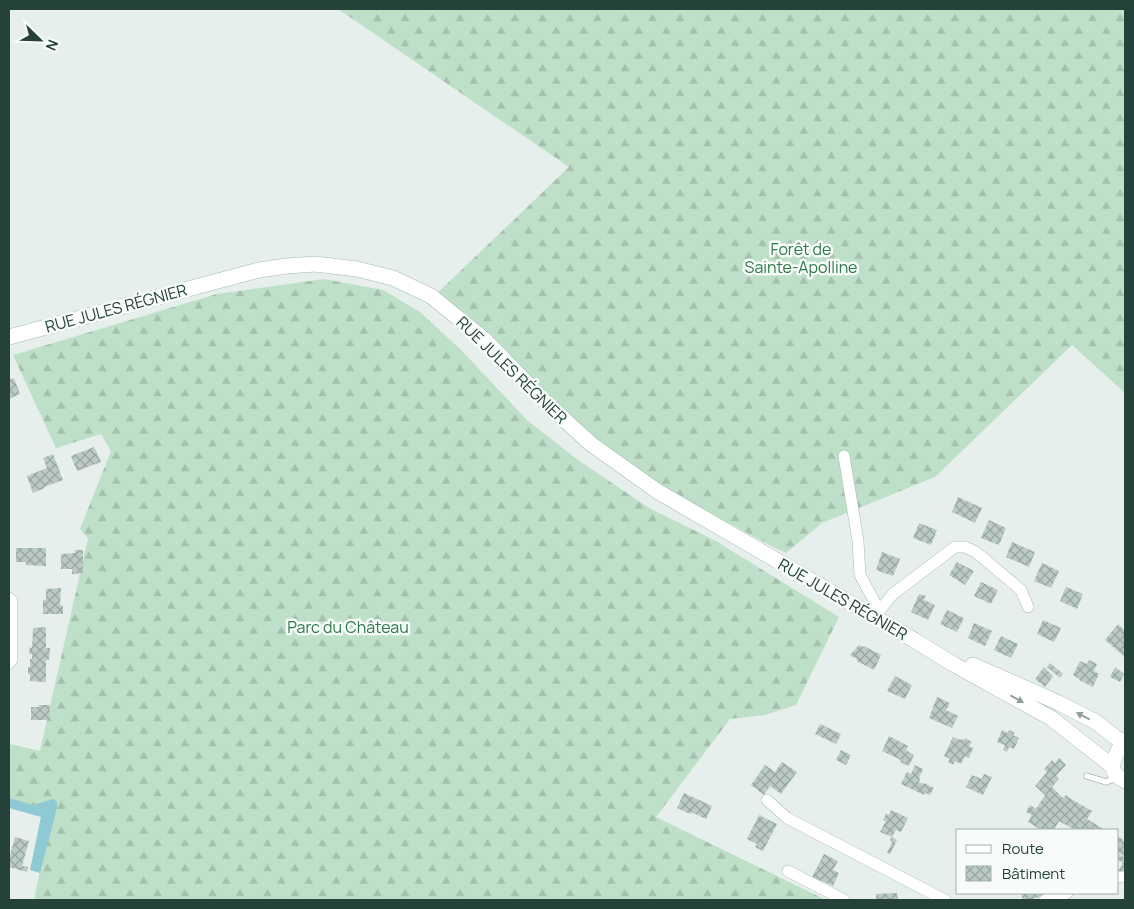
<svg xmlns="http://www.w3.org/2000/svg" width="1134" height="909" font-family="Manrope,sans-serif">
<defs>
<pattern id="forest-firs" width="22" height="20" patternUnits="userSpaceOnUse" patternTransform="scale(1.25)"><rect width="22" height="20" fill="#bfe0c8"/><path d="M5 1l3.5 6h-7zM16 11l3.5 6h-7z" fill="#a4c1ad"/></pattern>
<pattern id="building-cross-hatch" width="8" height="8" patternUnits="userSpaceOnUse" patternTransform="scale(1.25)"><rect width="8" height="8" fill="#bbcac4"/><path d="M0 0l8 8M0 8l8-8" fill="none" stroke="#98a6a0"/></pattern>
</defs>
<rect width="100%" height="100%" fill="#e6efeb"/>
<path fill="url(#forest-firs)" d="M338,9H1125V393L1072,345L935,477L822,523L786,553L777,549L638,475L563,417L428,302L569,167Z
M324,279L383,290L420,312L461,350L527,420L578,460L649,508L716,541L839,617L796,705L765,715L730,719L656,817L826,900H34L51,817L9,802V744L40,751L88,538L80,529L111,451L101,434L56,448L13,355L217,294Z"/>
<path fill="#8ec9d4" d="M9,798L33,805L53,799L57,802V808L40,873L30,870L41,817L9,808Z"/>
<path fill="url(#building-cross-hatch)" d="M14,378L20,394L9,399V380Z
M94,447L101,462L77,471L71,456Z
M53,454L63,480L44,487L45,488L33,493L27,476L47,468L43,458Z
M958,497L982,508L975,523L952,512Z
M989,520L1006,528L999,545L981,538Z
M919,523L937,530L931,545L913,538Z
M1012,542L1035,552L1029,567L1006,557Z
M16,548H46V566L26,565V562H16Z
M75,550H83V573L72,574V569H61V554L75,553Z
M882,552L900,559L893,576L876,570Z
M957,562L974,571L965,585L949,575Z
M1042,563L1059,571L1051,588L1034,581Z
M981,582L998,590L991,604L974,596Z
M1066,587L1083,594L1077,609L1060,601Z
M61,588L60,605L63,606V614H43V600H46V589Z
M919,594L926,596L924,600L935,605L928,620L911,612Z
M947,610L964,618L957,632L940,624Z
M1043,620L1061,628L1054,642L1037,634Z
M974,623L992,631L985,646L968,638Z
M1118,624L1125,631V657L1105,640Z
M46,627V648H50L49,660H46V682L30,681V674H28V667H30V659H32V654H29L30,647L32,648L33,628Z
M1001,636L1018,644L1011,658L994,650Z
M859,645L863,647L864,646L881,655L874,670L857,661V659L850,655Z
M1089,660L1097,664L1094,671L1099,674L1093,687L1079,680L1080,679L1073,675L1080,661L1087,664Z
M1050,663L1063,674L1060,678L1047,667Z
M1044,667L1053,676L1045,687L1035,679Z
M1115,667L1124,674L1120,682L1110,677Z
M895,676L912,685L905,699L887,691Z
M937,697L950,703L946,710L958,716L952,728L929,718Z
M39,705H50L49,720H31V707H39Z
M820,724L841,734L836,744L815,734Z
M1002,730L1008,733L1009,730L1015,733L1013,735L1019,738L1014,749L1009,747L1007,752L1003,750L1005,745L997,742Z
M889,736L908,746L906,750L914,755L909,766L900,762L901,760L882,751Z
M953,737L961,740V739L964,740L965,738L972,742L969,746L973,748L969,758L965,756L961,764L955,761L953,765L948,762L950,759L944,756Z
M841,750L851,755L846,765L836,760Z
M1059,758L1066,765L1056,776L1059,779L1052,787L1063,798L1066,795L1071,799L1092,811L1087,819L1105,830H1075L1059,821L1054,830H1041L1028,822L1032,815L1026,812L1030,805L1036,809L1045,795L1035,786L1047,772L1044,769L1052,760L1055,763Z
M782,762L797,772L781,794L770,786L764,795L751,785L765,765L775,772Z
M915,765L923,769L919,778L920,779L919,782L923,784L924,783L934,788L930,795L925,793L924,795L901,784L907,772L911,774Z
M984,774L992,777L983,795L966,787L972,775L982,779Z
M684,793L712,806L706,819L691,812L690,814L677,808Z
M891,810L908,818L901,832L896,830L892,837L897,840L890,854L887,853L892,842L890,840L892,837L880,832L886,821L883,820L886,814L889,815Z
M759,815L777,824L763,851L755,847L757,844L747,839Z
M15,837L29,841L22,866L28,867L27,872L9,867V859Z
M1118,837L1122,839L1125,843V857L1118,852Z
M1118,853L1125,858V873L1118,872L1123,862L1118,860Z
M824,854L838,861L833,870L839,873L833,886L812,877Z
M897,893L898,900H876V894Z
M1021,893H1051L1033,899V900H1023Z"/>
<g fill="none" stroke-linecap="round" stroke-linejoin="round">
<defs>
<path id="lane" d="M1087,776L1106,782L1118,777"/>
<path id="street" d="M844,456L858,541L860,575L879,610
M9,598L12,601V660L9,663
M874,617L893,594L955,547H965L976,552L1021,590L1028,607
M767,800L787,818L945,900
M788,871L844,900
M1118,877H1125
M1045,900L1067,893"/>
<path id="secondary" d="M9,337L259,270L287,266L315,264L357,269L393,278L431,296L485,340L544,401L591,444L657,491L914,640L953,664L1051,718L1112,766
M973,665L1059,703L1096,722L1115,737L1124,742
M1125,742C1120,745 1119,749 1116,755C1110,768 1112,774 1125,781"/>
</defs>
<use href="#lane" stroke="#a8b8b2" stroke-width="7"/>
<use href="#street" stroke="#a8b8b2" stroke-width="12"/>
<use href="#secondary" stroke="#a4bbb3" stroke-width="16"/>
<use href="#lane" stroke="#fff" stroke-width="5.5"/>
<use href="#street" stroke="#fff" stroke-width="11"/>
<use href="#secondary" stroke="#fff" stroke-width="15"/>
</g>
<defs><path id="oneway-solid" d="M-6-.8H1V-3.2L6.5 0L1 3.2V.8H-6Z" transform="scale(1.25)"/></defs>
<g fill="#92a09c">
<use href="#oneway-solid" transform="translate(1017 699) rotate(29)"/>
<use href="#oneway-solid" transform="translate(1083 716) rotate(-153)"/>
</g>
<g text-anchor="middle" stroke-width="5" stroke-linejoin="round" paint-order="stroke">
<g font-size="16" fill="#2d7a4b" stroke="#f7fbf9">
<text x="801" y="255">Forêt de<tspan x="801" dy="18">Sainte-Apolline</tspan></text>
<text x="348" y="633">Parc du Château</text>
</g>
<g font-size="16" fill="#24423a" stroke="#f7fbf9">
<text transform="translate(116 308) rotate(-15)" y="6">RUE JULES RÉGNIER</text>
<text transform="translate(512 370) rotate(44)" y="6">RUE JULES RÉGNIER</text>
<text transform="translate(843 599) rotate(30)" y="6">RUE JULES RÉGNIER</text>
</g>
</g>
<rect width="1134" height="909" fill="none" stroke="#24423a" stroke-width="20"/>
<rect x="956" y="829" width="162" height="65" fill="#f7fbf9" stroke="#a3b1ad"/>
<rect x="966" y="845" width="25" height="8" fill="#ffffff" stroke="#a3b1ad"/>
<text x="1002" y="854" font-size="15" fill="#24423a">Route</text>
<rect x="966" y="866" width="25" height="15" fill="url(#building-cross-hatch)" stroke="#a3b1ad"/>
<text x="1002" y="879" font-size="15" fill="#24423a">Bâtiment</text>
<g transform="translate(40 40) rotate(113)" stroke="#f7fbf9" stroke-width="4" paint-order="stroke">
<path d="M0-4L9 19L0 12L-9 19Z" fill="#24423a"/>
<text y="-8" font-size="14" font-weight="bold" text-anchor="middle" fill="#24423a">N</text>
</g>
</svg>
